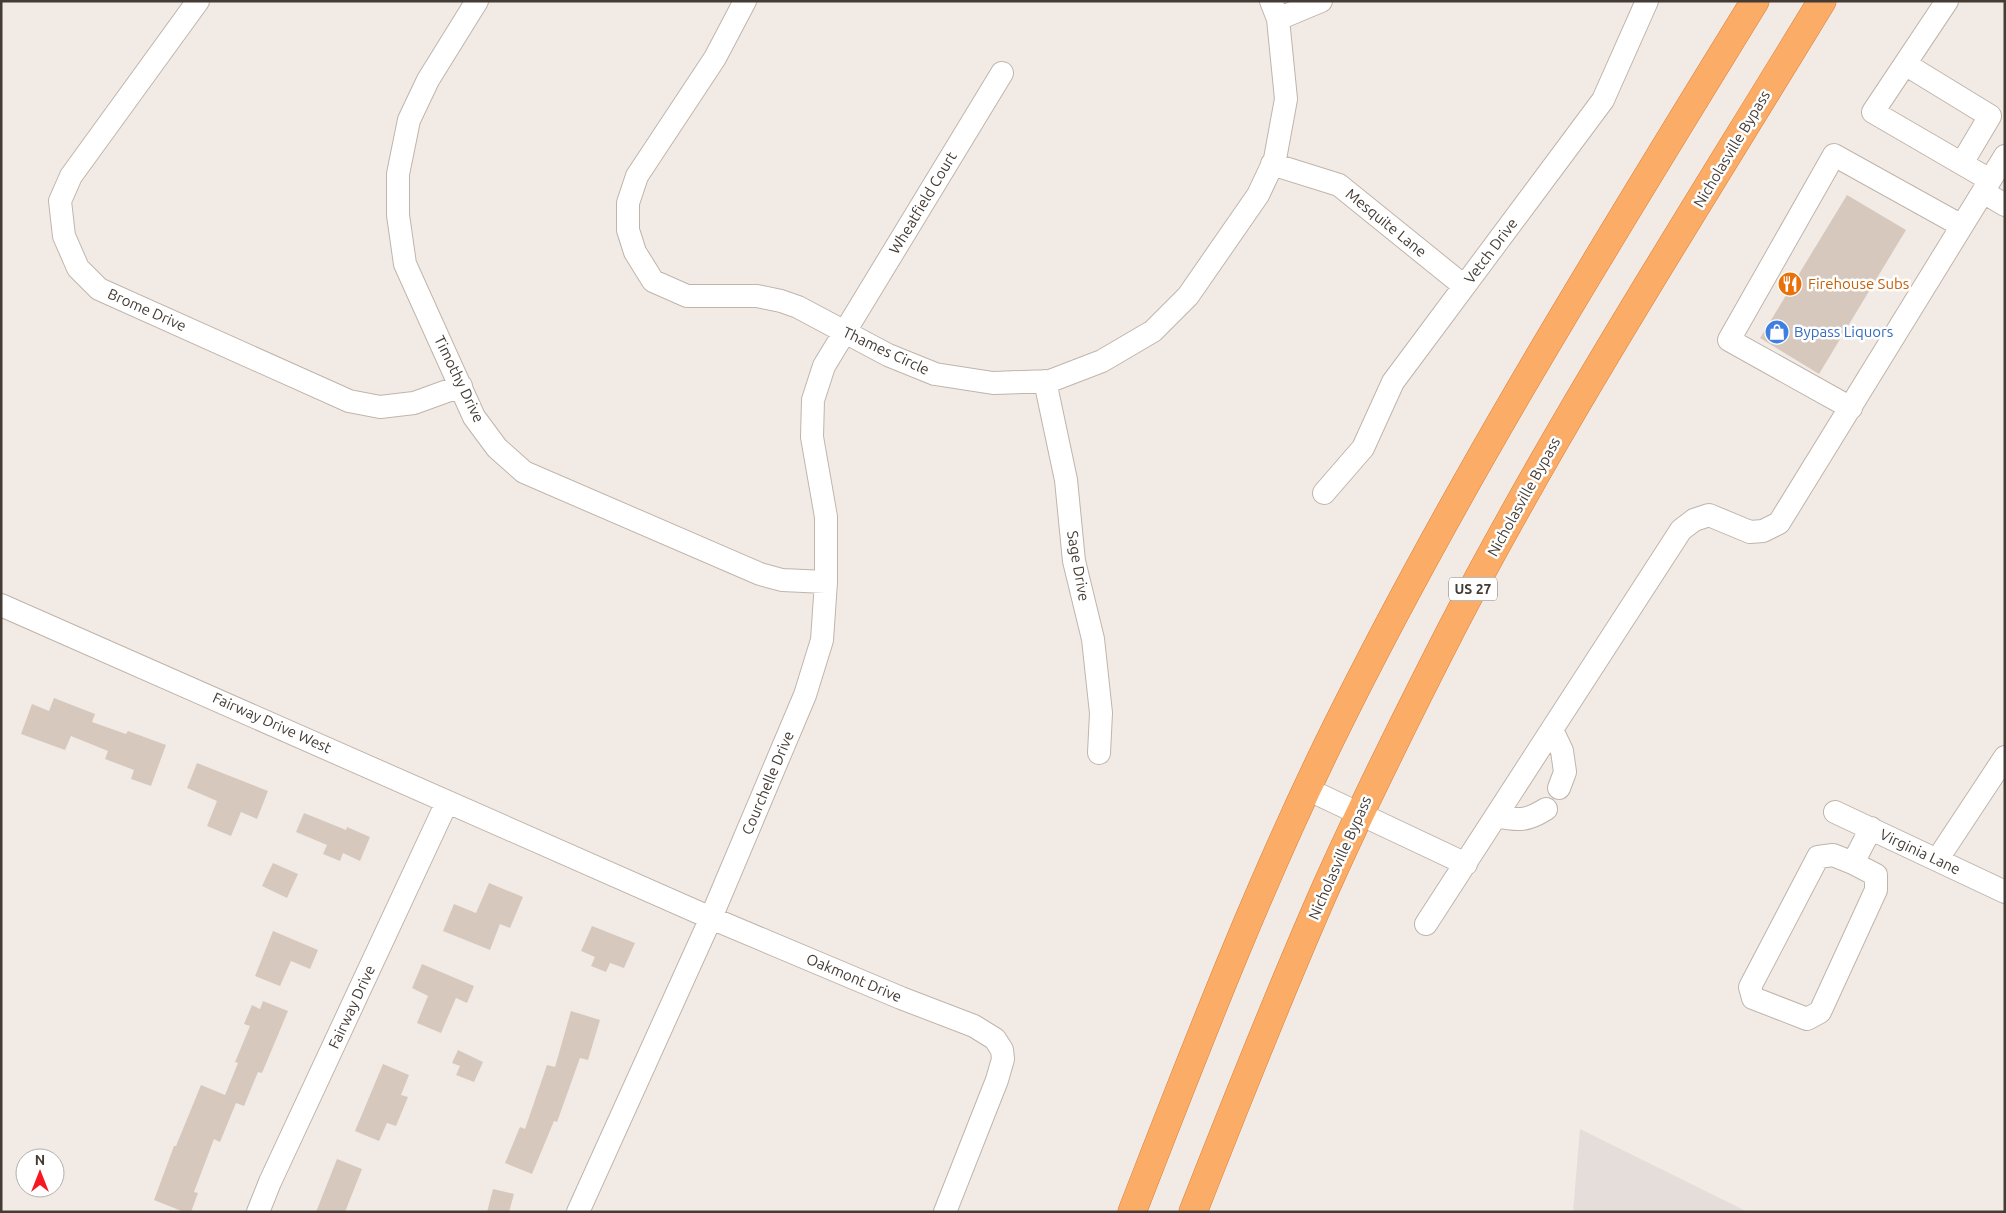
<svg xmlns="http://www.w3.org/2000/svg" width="2006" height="1213" font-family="Ubuntu,sans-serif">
<rect width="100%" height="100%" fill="#f2ebe5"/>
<path fill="#e4ddda" d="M1580,1129L1748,1212H1573Z"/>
<path fill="#d7c8bd" d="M1847,195L1906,230L1819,374L1760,338Z
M54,698L95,714L92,722L126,734L128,731L166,745L151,786L131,779L134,770L105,759L108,751L71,736L65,750L21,734L32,704L49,711Z
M197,763L268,791L257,819L241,812L231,836L207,826L217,801L187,788Z
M304,813L346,830L347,827L370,837L360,861L343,853L340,861L323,854L327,845L296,832Z
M273,863L298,874L287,898L262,886Z
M489,883L523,897L510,928L500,924L490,950L443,931L454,904L476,913Z
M592,926L635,943L624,968L610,963L606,972L591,966L595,957L581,951Z
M273,931L318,950L310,969L291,961L280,986L255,976Z
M422,964L474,986L467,1003L456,998L441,1033L417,1023L428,996L412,988Z
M263,1001L288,1011L262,1073L258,1072L244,1106L236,1103L220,1142L214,1139L194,1192L198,1193L191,1212H184L154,1200L174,1146H176L201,1085L225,1095L238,1063L235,1062L250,1026L244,1024L252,1005L260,1009Z
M571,1011L600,1020L588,1060L580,1058L557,1122L554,1121L532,1174L505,1163L520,1127L525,1129L547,1065L555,1067Z
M458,1050L483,1062L474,1082L456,1075L460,1066L452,1063Z
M383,1064L409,1075L401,1095L408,1097L396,1126L387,1123L379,1141L355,1131Z
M337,1159L362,1169L345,1212H316Z
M493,1189L514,1194L509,1212H487Z"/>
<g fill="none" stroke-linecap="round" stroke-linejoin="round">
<defs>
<path id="minor" d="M198,1L71,176L60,201L64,236L78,268L99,289L349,401L380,407L414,403L461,386
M477,1L428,80L409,120L398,174V215L405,264L474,417L497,448L524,472L760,574L782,580L826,582
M745,1L715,58L637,176L628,203V230L635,252L653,281L687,296H757L781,301L798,307L888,355L935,374L993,383L1050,381L1102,361L1153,331L1188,296L1258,195L1275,159L1286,99L1278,19L1271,1
M1947,1L1873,112L1990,180
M1278,19L1321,1
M1905,64L1990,116L1962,163
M1272,164L1339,185L1464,286
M1983,192L2005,205
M1045,381L1066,480L1074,561L1093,639L1101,713L1099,753
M1851,408L1729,340L1834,155L1962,226
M1324,493L1363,448L1393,382L1603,100L1647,1
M1,605L711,918L901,998L974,1026L995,1039L1002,1050L1003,1059L997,1080L945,1212
M1552,730L1562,751L1565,772L1559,788
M1307,789L1466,864
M1835,812L2005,892
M1496,816C1519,821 1527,821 1546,809
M1937,860L2005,757
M1853,863L1876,875V890L1820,1012L1807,1019L1753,998L1750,987L1818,857L1833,855L1853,863L1871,828
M1426,924L1681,530L1694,520L1709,515L1750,532L1763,531L1779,523L2005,156
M258,1212L270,1182L447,802
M578,1212L710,920L805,695L822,640L826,582V517L812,437L813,400L824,366L1002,73"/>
<path id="highway" d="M1132,1212C1196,1048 1259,883 1337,726C1461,476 1609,239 1755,1
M1193,1212C1235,1105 1277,999 1323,894C1363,804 1407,716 1452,628C1564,413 1696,208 1822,1"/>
</defs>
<use href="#minor" stroke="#c0b4ab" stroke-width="24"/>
<use href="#highway" stroke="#db7e36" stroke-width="29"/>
<use href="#minor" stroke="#fff" stroke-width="22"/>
<use href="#highway" stroke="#fbac66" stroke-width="28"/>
</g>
<defs>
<symbol id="restaurant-disc" viewBox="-11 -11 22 22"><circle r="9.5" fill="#e8710a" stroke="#fff"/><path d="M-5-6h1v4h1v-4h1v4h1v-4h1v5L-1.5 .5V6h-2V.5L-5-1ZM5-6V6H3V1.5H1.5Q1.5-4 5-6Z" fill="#fff"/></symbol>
<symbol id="shop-disc" viewBox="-11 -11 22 22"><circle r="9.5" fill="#3f7fe0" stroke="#fff"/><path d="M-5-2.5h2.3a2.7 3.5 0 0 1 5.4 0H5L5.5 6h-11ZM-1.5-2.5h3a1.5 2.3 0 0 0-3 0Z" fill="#fff"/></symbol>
</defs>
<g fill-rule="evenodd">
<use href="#restaurant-disc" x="1776" y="270" width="28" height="28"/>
<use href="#shop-disc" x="1763" y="318" width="28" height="28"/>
</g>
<g text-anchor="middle" stroke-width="5" stroke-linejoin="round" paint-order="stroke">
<rect fill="#fff" stroke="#7c7672" stroke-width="1" x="1449" y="577.5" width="48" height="23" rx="4"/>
<g font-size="14" font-weight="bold" fill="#443b35">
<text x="1473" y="594">US 27</text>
</g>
<g font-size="15" fill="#443b35" stroke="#fff">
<text transform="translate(1732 149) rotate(-59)" y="5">Nicholasville Bypass</text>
<text transform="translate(923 203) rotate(-59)" y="5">Wheatfield Court</text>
<text transform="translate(1386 223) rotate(39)" y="5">Mesquite Lane</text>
<text transform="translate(1491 251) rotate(-53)" y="5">Vetch Drive</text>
<text transform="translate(147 310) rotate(24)" y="5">Brome Drive</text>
<text transform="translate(886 351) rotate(25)" y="5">Thames Circle</text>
<text transform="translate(459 379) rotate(64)" y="5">Timothy Drive</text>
<text transform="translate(1524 497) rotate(-61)" y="5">Nicholasville Bypass</text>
<text transform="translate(1078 566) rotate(80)" y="5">Sage Drive</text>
<text transform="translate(272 723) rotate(24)" y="5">Fairway Drive West</text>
<text transform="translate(768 783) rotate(-67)" y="5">Courchelle Drive</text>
<text transform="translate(1920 852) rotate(25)" y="5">Virginia Lane</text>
<text transform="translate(1340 858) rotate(-66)" y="5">Nicholasville Bypass</text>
<text transform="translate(854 978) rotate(23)" y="5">Oakmont Drive</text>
<text transform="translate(352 1007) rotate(-65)" y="5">Fairway Drive</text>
</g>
<g font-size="15" fill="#c56008" stroke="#fff" text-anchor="start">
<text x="1808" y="289">Firehouse Subs</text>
</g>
<g font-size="15" fill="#366cbe" stroke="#fff" text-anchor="start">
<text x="1794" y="337">Bypass Liquors</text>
</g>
</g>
<rect width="2006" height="1213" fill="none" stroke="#443b35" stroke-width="5"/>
<g transform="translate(40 1173)"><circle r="24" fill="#ffffff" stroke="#b4b1ae"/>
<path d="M0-4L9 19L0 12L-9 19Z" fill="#f71722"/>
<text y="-8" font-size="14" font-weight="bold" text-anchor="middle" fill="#443b35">N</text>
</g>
</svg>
